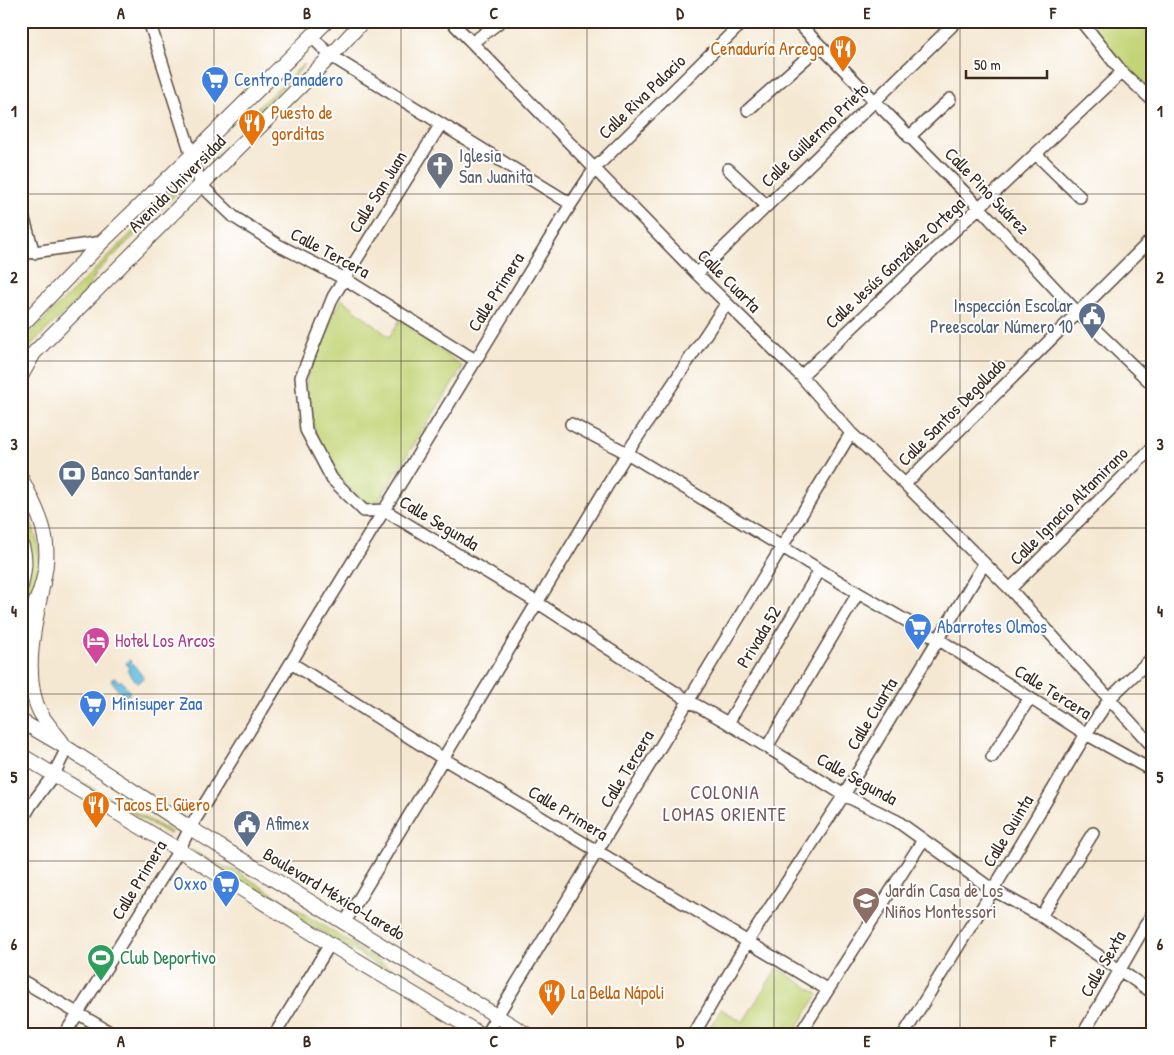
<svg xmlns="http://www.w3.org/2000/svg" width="1174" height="1055" font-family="'Patrick Hand',sans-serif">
<rect width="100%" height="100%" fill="#fff"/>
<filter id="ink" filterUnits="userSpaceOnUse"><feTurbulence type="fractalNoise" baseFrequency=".02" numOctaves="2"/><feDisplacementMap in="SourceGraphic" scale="10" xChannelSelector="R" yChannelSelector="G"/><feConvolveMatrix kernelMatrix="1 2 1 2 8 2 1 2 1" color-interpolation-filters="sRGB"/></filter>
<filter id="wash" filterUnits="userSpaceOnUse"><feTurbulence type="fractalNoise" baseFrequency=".0096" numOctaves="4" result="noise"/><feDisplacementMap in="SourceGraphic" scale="20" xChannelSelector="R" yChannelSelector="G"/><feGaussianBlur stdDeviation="1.12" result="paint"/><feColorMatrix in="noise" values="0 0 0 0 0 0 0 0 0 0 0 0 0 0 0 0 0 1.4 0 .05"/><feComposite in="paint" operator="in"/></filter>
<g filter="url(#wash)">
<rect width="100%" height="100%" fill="#f5e8d3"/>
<path fill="#c3d477" stroke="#7f7f4a" d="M1090,21H1153V93L1120,64Z
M304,64V66L269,101L263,115L218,157L217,156L253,119L258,107Z
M177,188H179V191L97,272L88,289L31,345L21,360V346L26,338Z
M342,299L389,337L400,320L463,367L375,506C370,503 363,501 358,497C329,473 301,415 307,377C311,352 330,322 342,299Z
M21,499C33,523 45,556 37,583C33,595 26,607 21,619V603L28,586L31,550L29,535L21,519Z
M76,779L171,832V833L169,834L76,781Z
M191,850L220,865L238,872L458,1011L455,1012L191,852Z
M777,968L818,994L793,1034H706L721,1009L743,1022Z"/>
<path fill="#63bee1" stroke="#4f7480" d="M130,660L144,678L137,683L127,670L129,668L126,663Z
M115,677L119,682L121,680L130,693L124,698L111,680Z"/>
</g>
<g filter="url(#ink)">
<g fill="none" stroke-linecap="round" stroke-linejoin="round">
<defs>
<path id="minor" d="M149,21L201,185L234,217L278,245L345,279L475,360
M451,21L697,274L801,376L851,433L905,484L1010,589L1153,747
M796,21L979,207L1077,312L1153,385
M1081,21L1122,72L1153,101
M312,37L331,56L571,204
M473,42L501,21
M748,110L820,46
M441,124L333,297L301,377L306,430L332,479L364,511L384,510L538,603L689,701L728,723L844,795L897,821L993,890L1041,916L1153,993
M909,137L950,99
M1036,154L1080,197
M728,169L767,206
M21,209L34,253
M21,254L102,242
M697,274L957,21
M801,376L1122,72
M571,424L627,453L858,593L938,639L1086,734L1153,771
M905,484L1153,238
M1010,589L1153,447
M291,663L444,759L828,990
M728,723L820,570
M767,747L858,593
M992,757L1029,699
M21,822L31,805L54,774L67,748
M1041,916L1093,833
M345,922L627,453L726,304
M21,980L113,1034
M65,1034L179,850L190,828L571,204L595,168L744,21
M275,1034L330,944
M486,1034L851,433
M694,1034L748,941L844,795L984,564
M800,1034L923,840
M904,1034L993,890L1086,734L1110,698L1153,657
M1083,1034L1153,912"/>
<path id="major" d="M21,326L102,242L192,155L327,21
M21,376L34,353L201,185L331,56L363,21
M21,478C29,494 38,510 43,528C53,565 40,599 21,631
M21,544C27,558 24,572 21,586
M43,583C35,621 21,678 41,714C47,724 55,733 62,742
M21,721L67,748L190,828L526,1034
M21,755L179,850L330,944L480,1034"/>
</defs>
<use href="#minor" stroke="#574639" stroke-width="14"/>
<use href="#major" stroke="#574639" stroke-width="16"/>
<use href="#minor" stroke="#fff" stroke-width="11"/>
<use href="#major" stroke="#fff" stroke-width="14"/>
</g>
</g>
<path fill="none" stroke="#3b2a1e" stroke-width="1" stroke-opacity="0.55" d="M214,21V1034M401,21V1034M587,21V1034M774,21V1034M960,21V1034M21,194H1153M21,361H1153M21,528H1153M21,694H1153M21,861H1153"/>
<defs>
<symbol id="restaurant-pin" viewBox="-11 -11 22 30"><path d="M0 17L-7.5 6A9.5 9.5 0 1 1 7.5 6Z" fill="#e8710a" stroke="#fff"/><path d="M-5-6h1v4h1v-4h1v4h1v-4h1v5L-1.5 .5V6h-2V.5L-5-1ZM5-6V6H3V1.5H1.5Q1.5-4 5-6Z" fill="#fff"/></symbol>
<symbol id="supermarket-pin" viewBox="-11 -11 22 30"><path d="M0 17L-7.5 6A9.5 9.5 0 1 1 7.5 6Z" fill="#3f7fe0" stroke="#fff"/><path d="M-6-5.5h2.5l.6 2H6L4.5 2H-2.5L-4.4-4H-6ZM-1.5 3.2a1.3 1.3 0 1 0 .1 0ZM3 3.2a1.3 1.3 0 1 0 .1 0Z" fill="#fff"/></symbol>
<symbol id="church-pin" viewBox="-11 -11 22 30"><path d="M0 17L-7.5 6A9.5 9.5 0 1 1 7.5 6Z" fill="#6b7280" stroke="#fff"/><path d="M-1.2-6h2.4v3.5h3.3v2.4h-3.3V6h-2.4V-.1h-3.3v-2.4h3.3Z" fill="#fff"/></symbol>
<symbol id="civic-pin" viewBox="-11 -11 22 30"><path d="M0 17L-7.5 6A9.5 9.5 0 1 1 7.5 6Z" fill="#5c6f8a" stroke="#fff"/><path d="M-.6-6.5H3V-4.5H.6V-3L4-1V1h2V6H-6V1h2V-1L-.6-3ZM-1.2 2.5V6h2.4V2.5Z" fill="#fff"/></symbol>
<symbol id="bank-pin" viewBox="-11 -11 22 30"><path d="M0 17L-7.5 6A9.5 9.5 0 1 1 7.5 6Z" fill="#5c6f8a" stroke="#fff"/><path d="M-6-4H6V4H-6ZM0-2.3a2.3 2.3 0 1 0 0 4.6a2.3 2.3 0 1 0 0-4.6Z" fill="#fff"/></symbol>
<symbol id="hotel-pin" viewBox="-11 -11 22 30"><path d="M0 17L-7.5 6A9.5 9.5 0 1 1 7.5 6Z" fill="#d1479c" stroke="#fff"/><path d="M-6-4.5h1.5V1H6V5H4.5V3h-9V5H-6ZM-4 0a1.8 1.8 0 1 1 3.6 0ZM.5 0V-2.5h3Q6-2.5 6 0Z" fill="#fff"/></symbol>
<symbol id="school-pin" viewBox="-11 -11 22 30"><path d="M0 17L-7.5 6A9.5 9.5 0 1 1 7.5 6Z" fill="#8d6e63" stroke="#fff"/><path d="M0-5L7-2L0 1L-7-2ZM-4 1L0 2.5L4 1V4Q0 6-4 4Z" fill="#fff"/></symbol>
<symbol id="stadium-pin" viewBox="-11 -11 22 30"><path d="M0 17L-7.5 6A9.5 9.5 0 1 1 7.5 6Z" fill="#2e9e5b" stroke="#fff"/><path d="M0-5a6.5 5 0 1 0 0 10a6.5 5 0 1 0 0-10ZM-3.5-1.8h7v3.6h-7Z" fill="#fff"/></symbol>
</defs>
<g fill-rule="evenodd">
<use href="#restaurant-pin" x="827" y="33" width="32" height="43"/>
<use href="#supermarket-pin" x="199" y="64" width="32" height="43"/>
<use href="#restaurant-pin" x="236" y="107" width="32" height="43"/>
<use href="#church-pin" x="424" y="150" width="32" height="43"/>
<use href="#civic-pin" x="1076" y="300" width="32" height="43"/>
<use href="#bank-pin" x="56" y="458" width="32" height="43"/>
<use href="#supermarket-pin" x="902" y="611" width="32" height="43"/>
<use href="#hotel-pin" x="80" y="625" width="32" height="43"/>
<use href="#supermarket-pin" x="77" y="688" width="32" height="43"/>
<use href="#restaurant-pin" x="80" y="789" width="32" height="43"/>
<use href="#civic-pin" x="231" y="808" width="32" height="43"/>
<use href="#supermarket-pin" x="210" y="868" width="32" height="43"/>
<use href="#school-pin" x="850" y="885" width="32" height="43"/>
<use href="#stadium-pin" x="85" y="942" width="32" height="43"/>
<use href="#restaurant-pin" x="536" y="977" width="32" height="43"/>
</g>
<g text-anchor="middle" stroke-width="4" stroke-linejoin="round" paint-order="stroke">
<g font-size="18" fill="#c56008" stroke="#fff" text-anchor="start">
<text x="824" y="55" text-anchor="end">Cenaduría Arcega</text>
<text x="271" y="119">Puesto de<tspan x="271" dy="21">gorditas</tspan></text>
<text x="115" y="811">Tacos El Güero</text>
<text x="571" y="999">La Bella Nápoli</text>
</g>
<g font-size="18" fill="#366cbe" stroke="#fff" text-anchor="start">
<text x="234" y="86">Centro Panadero</text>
<text x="937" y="633">Abarrotes Olmos</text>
<text x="112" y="710">Minisuper Zaa</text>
<text x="207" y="890" text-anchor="end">Oxxo</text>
</g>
<g font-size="18" fill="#3b2a1e" stroke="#fff">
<text transform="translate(642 97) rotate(-44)" y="6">Calle Riva Palacio</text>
<text transform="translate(815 135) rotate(-44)" y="6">Calle Guillermo Prieto</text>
<text transform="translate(177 184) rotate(-45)" y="6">Avenida Universidad</text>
<text transform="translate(987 191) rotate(46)" y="6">Calle Pino Suárez</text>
<text transform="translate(378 192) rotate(-58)" y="6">Calle San Juan</text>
<text transform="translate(330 253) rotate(28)" y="6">Calle Tercera</text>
<text transform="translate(895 263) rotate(-43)" y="6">Calle Jesús González Ortega</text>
<text transform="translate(729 281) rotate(45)" y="6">Calle Cuarta</text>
<text transform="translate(496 292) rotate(-58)" y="6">Calle Primera</text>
<text transform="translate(952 412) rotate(-45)" y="6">Calle Santos Degollado</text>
<text transform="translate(1069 506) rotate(-45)" y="6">Calle Ignacio Altamirano</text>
<text transform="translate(439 523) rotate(31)" y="6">Calle Segunda</text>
<text transform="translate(759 637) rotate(-59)" y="6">Privada 52</text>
<text transform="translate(1053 692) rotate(32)" y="6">Calle Tercera</text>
<text transform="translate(872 714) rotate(-59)" y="6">Calle Cuarta</text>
<text transform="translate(627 769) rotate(-59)" y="6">Calle Tercera</text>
<text transform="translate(857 779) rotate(29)" y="6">Calle Segunda</text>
<text transform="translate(568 813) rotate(31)" y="6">Calle Primera</text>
<text transform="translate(1008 831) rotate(-59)" y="6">Calle Quinta</text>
<text transform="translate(139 880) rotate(-59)" y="6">Calle Primera</text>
<text transform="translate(334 894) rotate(31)" y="6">Boulevard México-Laredo</text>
<text transform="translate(1103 964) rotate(-60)" y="6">Calle Sexta</text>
</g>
<g font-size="18" fill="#5b616d" stroke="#fff" text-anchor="start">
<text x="459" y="162">Iglesia<tspan x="459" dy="21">San Juanita</tspan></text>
</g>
<g font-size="18" fill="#4e5e75" stroke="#fff" text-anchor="start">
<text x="1073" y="312" text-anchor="end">Inspección Escolar<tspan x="1073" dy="21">Preescolar Número 10</tspan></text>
<text x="91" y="480">Banco Santander</text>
<text x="266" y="830">Afimex</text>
</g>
<g font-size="18" fill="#b23c85" stroke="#fff" text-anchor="start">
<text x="115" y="647">Hotel Los Arcos</text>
</g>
<g font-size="18" fill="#785e54" stroke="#fff" text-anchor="start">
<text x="885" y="897">Jardín Casa de Los<tspan x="885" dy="21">Niños Montessori</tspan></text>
</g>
<g font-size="18" fill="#27864d" stroke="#fff" text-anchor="start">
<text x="120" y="964">Club Deportivo</text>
</g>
<g font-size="19" letter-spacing="1" fill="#76555d" stroke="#fff">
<text x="725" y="799">COLONIA<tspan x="725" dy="22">LOMAS ORIENTE</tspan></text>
</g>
</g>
<rect width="1174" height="1055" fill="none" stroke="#fff" stroke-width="55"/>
<path d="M966 70v8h81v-8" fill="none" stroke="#3b2a1e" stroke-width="2.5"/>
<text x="974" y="70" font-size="15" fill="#3b2a1e" stroke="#ffffff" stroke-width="4" paint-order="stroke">50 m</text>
<rect x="28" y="28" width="1118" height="1000" fill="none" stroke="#3b2a1e" stroke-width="2"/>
<g font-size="16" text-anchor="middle" font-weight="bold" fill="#3b2a1e">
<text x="121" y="19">A</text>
<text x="307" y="19">B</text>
<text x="494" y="19">C</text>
<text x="680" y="19">D</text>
<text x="867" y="19">E</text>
<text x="1053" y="19">F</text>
<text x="14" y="117">1</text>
<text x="1160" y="117">1</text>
<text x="14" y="283">2</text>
<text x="1160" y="283">2</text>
<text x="14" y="450">3</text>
<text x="1160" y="450">3</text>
<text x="14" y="617">4</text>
<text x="1160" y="617">4</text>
<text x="14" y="783">5</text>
<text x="1160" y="783">5</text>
<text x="14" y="950">6</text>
<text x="1160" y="950">6</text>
<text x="121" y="1047">A</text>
<text x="307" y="1047">B</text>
<text x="494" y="1047">C</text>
<text x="680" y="1047">D</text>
<text x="867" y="1047">E</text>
<text x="1053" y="1047">F</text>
</g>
</svg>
